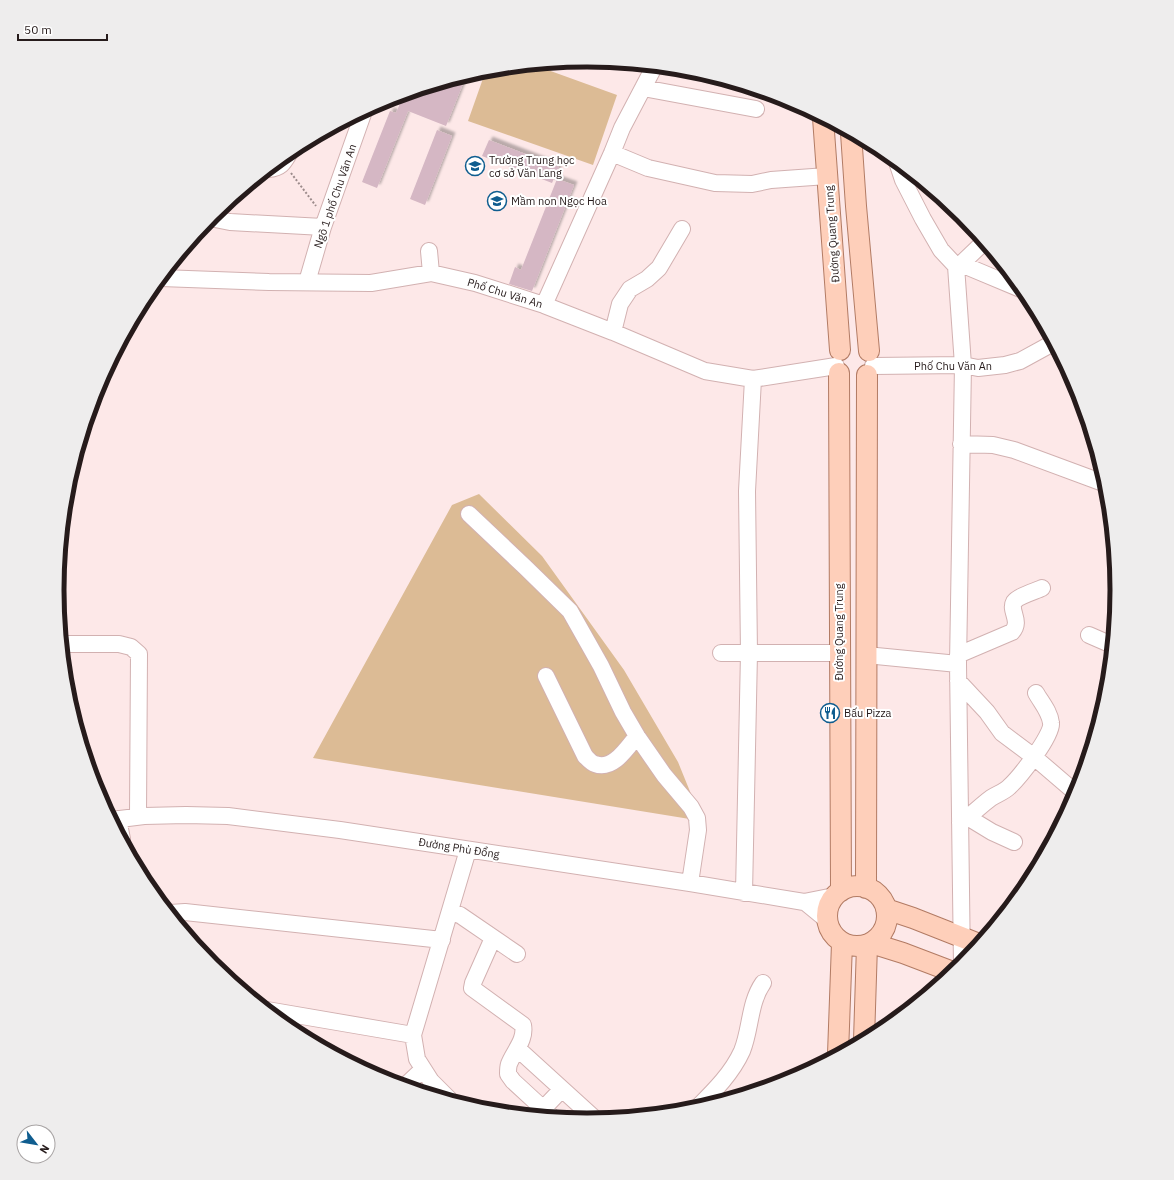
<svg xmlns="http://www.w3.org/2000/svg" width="1174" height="1180" font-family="'IBM Plex Sans',sans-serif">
<defs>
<filter id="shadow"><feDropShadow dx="3.5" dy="-3.5" stdDeviation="1" flood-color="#0004"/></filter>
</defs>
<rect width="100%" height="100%" fill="#fde8e8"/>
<path fill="#dcbb95" d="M534,65L617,95L593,165L468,121L486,70Z
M479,494L542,556L624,670L678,762L702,821L313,758L452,505Z"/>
<path fill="#d5b7c4" filter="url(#shadow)" d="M466,76L446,126L408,111L377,188L362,182L390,111L396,113L404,94Z
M437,130L452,136L425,205L410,199Z
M489,140L559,167L552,183L482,156Z
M557,179L574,185L532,291L509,284L515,267L521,270Z"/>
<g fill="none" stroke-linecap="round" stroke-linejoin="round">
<defs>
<path id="minor" d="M643,88L756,109
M612,153L648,168L715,183L752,184L771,180L827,176
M897,162L903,180L923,219L941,250L956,266L963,365L958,664L962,965
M269,169C282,168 284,162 290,152
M210,218L230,222L323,227
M429,251L431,273
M961,264L1023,290
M956,266L961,264L984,242
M161,278L269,282L371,283L431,273L475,283L544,305L613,332L705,371L753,379L836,366
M307,282L323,227L364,111
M544,305L612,153L622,128L654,67
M613,332L620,304L630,289L647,279L659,268L682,229
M873,366L963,365L978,368L1005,365L1020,361L1053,343
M961,444L993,445L1014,450L1106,484
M469,514L525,567L570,611L601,666L623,712L637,736L664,775L691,807L697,818L698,830L690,883
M1089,635L1112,645
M62,644H119L131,647L139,654L138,816
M721,653H839
M866,655L958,664
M958,655L1012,632C1022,621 1009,611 1014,602C1018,596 1036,591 1042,588
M546,676L585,756C588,759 591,763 595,764C613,771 627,748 637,736
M958,681L987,712L1002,733L1034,757L1076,793
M969,818L992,832L1014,842
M118,819L122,839
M112,820L144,816L186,815L228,816L340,830L690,883L804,902L834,896
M960,823C971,816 980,806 991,798C997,794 1004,792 1009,787C1019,778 1053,735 1051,723C1050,712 1041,702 1036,693
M744,893L749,653L747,491L753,379
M805,902L827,920
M450,912L460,915L517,954
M170,913L185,912L442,940
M493,938L473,983L472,988L523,1025C526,1040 514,1051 509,1064C508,1067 508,1071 508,1074L513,1081L551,1116
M267,1010L413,1035
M518,1049L595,1119
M405,1086L423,1069
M449,1099L431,1081L417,1059L413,1035L468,850
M698,1107C715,1090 732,1073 742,1051C751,1029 749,1003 763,983
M543,1109L562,1089"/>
<path id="major" d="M823,118L840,350
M851,133L856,206L869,351
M839,373L841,891
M827 916a30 30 0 1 1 60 0a30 30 0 1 1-60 0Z
M866,888L867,375
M886,909L913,918L979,944
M871,943L903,953L953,972
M864,1040L867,945
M838,1054L842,943"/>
</defs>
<use href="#minor" stroke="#d2b1b1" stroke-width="18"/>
<use href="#major" stroke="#b27b64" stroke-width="22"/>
<path stroke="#9c8b8b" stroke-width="2" stroke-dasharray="2 2" stroke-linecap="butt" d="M291,173L316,206"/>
<use href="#minor" stroke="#fff" stroke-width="16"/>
<use href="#major" stroke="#fecfba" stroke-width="20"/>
</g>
<defs>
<symbol id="school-ring" viewBox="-11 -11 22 22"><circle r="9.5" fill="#fff" stroke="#0f5d8f" stroke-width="1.5"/><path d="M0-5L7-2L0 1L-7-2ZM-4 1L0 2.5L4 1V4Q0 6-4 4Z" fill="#0f5d8f"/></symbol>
<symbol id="restaurant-ring" viewBox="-11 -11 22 22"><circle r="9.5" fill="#fff" stroke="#0f5d8f" stroke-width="1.5"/><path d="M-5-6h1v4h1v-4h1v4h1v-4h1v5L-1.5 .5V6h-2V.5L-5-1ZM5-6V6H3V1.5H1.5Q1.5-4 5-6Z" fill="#0f5d8f"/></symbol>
</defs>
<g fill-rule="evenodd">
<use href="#school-ring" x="464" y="155" width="22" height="22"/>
<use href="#school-ring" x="486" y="190" width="22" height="22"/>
<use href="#restaurant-ring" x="819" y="702" width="22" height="22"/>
</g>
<g text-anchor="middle" stroke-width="4" stroke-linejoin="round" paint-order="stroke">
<g font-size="11" fill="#261b1b" stroke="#fff" text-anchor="start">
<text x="489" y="164">Trường Trung học<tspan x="489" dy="13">cơ sở Văn Lang</tspan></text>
<text x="511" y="205">Mầm non Ngọc Hoa</text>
<text x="844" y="717">Bấu Pizza</text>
</g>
<g font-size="11" fill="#261b1b" stroke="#fff">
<text transform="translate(335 196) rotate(-71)" y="4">Ngõ 1 phố Chu Văn An</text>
<text transform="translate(832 234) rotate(-94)" y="4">Đường Quang Trung</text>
<text transform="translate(505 293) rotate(17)" y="4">Phố Chu Văn An</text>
<text x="953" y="370">Phố Chu Văn An</text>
<text transform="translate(839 632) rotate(-90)" y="4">Đường Quang Trung</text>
<text transform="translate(459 848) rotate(9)" y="4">Đường Phù Đổng</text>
</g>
</g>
<path d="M0 0H1174V1180H0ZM64 590a523 523 0 1 1 1046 0a523 523 0 1 1-1046 0Z" fill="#eeeded" fill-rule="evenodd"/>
<path fill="none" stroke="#261b1b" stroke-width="5" d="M64 590a523 523 0 1 1 1046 0a523 523 0 1 1-1046 0Z"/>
<g transform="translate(36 1144) rotate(121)"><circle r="19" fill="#ffffff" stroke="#a8a4a4"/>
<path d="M0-3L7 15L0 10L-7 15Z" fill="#0f5d8f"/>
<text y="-6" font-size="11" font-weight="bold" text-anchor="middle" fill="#261b1b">N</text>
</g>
<path d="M18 34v6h89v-6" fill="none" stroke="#261b1b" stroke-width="2"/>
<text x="24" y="34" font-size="12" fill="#261b1b" stroke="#ffffff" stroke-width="3" paint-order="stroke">50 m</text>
</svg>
